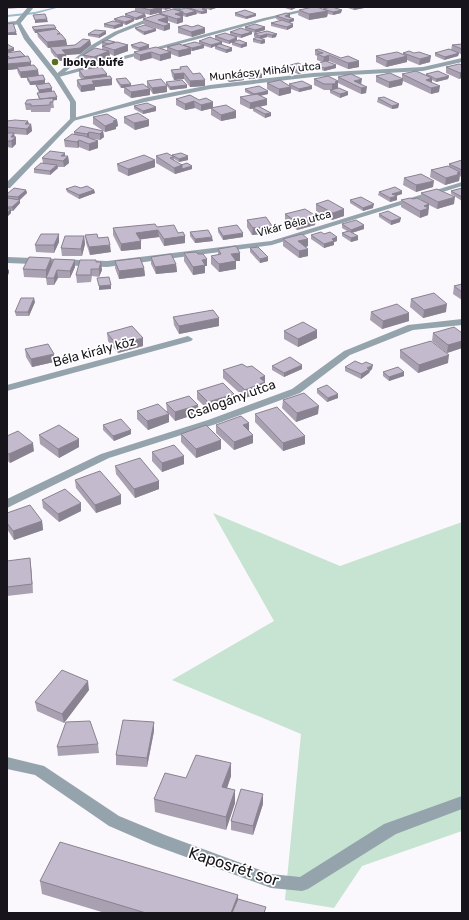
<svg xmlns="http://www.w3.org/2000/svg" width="469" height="920" font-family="Rubik,sans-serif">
<rect width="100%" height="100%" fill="#faf8fc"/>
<path fill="#c7e3d1" d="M213,513L340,566L462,522V831L362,866L334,908L285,900L301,734L172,680L274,621Z"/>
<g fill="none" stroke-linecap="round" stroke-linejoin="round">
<path fill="#9bc" fill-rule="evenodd" d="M56,7H60L35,14L7,17V15L35,12Z"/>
<path fill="#95a4ac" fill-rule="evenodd" d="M28,7H34L20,24L7,26V22L16,21Z
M177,7H185L118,34L94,48L65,72L264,18L314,7H324L267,20L59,77L54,76L90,46L114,32Z
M462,58V62L423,71L313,77L210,89L145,102L73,121L70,119L144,98L210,85L313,73L423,67Z
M462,182V186L272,245L107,267L7,263V257L107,261L271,241Z
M462,319V325L413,330L350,355L300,393L216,424L109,458L7,508V499L101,454L208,420L292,389L344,351L408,325Z
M188,336L193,339L191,341L7,391V385Z
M7,757L44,766L119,816L165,835L271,874L300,877L384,824L462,796V809L396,834L308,889L302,891L271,888L153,845L109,826L35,775L7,769Z"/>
<path fill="#95a4ac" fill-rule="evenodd" d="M16,22H20L30,38L59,75L76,102V119L10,188H7V182L70,119V102L54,77L24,39Z"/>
</g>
<path fill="#a9a0b1" d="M7,7H19L18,8L7,9Z
M135,7H175L165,10L162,9V12L150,15L135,11Z
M187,7H219L210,10L207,9V13L201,14L196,13L197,14L186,17L183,16V22L177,24L168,21V23H167L170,29L164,31L143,24V19L159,14V13L187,9Z
M282,7H298L291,10Z
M345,7H369L354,10Z
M323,9L341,13L333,15L328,14L327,17L309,20L298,15L299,10Z
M235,13L256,16L246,19L235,16Z
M125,14H145L146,17L136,20H134V21L126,25L123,24V26L114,29L104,27V24L115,21L114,19L125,16Z
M290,14V17L294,21L289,23L293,27L287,30L271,26V23L281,21L276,19V16Z
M32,27L56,29L66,40L67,45H75L90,40L91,45L80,54L66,55L67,60L58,61L51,52L50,47L48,48L38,37L37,33H35L33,30Z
M178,27H192L205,33L192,37L178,33Z
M245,27H265V30L255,33L252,32V34L241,38L230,35V32L245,30Z
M135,28L156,31L144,35L136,30Z
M106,31V34L99,38L88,36V34Z
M267,31L276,37L272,38L267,37L262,39L265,43L261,44L253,42V39L256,38L254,37V34Z
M215,36L237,40L234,41L247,43V46L241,48L232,45V42L229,44L222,42V44L232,51L226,53L215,49V46L211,48L199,44V41L215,39Z
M102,42L128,45V51L114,56L110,54V57L94,63L83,61V55L102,50V46H104L102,45Z
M462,44V55L459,53L458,56L444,60L435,56V53L451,50L452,45Z
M131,45H149V48L139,51L132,48Z
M183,45H204V48L192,51H191V54L179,57L171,54V58L160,61L152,58L140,61L134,58V52L167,51V47Z
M315,50L359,67L348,69L329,61L327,62L336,65V68L324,71L314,67V64L322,62L317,60V56L315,55Z
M7,53L25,56L39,76L45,80V84L30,85L27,80V78H21L18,73L17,69L8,70L7,68Z
M403,53L430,62L419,65L407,60V62L386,67L376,62V56L403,55Z
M462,65L459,79L446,73V67Z
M287,66L309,68V71L298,74L287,69Z
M180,67L193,74L205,86L190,87L184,79L174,80L172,76L171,70L180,69Z
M79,70L107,74V77L112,85L95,87V90L81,92L77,86V80H82L79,76Z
M244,71L262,75V78L249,79L244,74Z
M402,74L426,75V74L449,76L448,79L436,82L432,80V82L439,92L431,94L403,81L402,85L389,88L376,82V76L402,79Z
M224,75L244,77V80L229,82L224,78Z
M338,77L361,84L366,93L361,94L338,83V88L348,92V95L340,98L330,93V90H324L314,85V79L338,81Z
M116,79L131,86L147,87V81L166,85V82L187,85V88L170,90L167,86V92L153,94L150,90V95L131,98L124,93V88H121L117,82Z
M267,83L289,85V84L312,86V89L299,92L291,89V93L279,96L267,89Z
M36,85L52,88V91L57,97V100H53L54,108H51L50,112H31V110H26L25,104L39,99L37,93H39L37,88Z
M245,89L268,91V94L260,96L267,99V105L259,107L271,113V116L265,118L253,111V109H250L240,104V97L251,95L245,92Z
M190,95L213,108L201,111L195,108L185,110L176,105V99Z
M378,98L399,104L398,108L392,109L377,102Z
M134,106L156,107V111L143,114L134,109Z
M211,108L236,118L221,121L211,115Z
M93,117L117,120L118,126L116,127V129L105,132L93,124Z
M124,117L149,120V126L135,130L124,123Z
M7,121H28L29,124H31L32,131L27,135L14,134L16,144L12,148L7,147Z
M103,131L104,137L100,140L92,139L98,141V148L89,151L79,147L78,148L65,147L64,140L74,134V132Z
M172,155L188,160L179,162L174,159V161L181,165L192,169L175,174L156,163V156H172Z
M65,156H68L69,163L64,167H57L58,168L50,175L34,173V169L43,163L42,158Z
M462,160V178L460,176L459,181L445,185L430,177L431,170L449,166V164Z
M117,164L155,167L128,176L118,171Z
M404,178L433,187L416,192L403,185Z
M462,188V201L451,194V191Z
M66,189L94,190L95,193L79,199L67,192Z
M26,190L27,193L20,200V203L13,211H11V213L7,217V194Z
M379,192L402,194L396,196L397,200L390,202L378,195Z
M421,193L454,204L437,209L429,205L428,215L420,218L401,207V200L413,199L421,200Z
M350,200L373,208L363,211L350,203Z
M316,204L344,216L332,220L316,211Z
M285,214L316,216L315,225L297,230L285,221Z
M379,214L400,222L391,225L379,217Z
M247,220L272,233L252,235L247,227Z
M342,224L364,225V229L352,233L358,240L351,242L342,236V233L347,231L342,228Z
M157,227L178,233L185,236V243L164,246L159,237L140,239L141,249L121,251L113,235V228Z
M218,228L243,237L223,240L218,232Z
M190,232L213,241L195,243L190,236Z
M59,234V242L54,253L36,252L35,245Z
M324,234L337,237V241L334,242V245L324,248L311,239V235Z
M85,235L98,238L111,252L90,255L86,243Z
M84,236L85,244L82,256H62L61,248Z
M283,239H308V246L306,247L308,256L299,258L283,246Z
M250,248L268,257V261L260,263L250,252Z
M218,249L240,261H236V269L219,272L211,264V256L218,255Z
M184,253L207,266H205V273L193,275L184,261Z
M151,257L176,264L177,272L156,274L151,264Z
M75,260V267L70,278H58L54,285H47L46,278L24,277L23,269L52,265Z
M115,261L144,268L145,276L119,279L115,268Z
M96,262L102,270L99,277L92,276L91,282L77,283L76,275Z
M462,284V300L453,294L454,286Z
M411,299L446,312L423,318L410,307Z
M35,302L29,316H16L15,312Z
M371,312L409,321L382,329L370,320Z
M173,317L219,326L179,334L174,325Z
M317,330V338L298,347L284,339V331Z
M107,333L143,346L118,353L108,341Z
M433,333H462V348L447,353L432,341Z
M25,349L54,362L32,367L26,357Z
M400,350L448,363L418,373L400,358Z
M272,366L302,369L284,377L272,370Z
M247,367L265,376V391L245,398L223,378V370Z
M345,367L372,369L370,371L369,373L361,379L345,371Z
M383,372H404V376L389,381L383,376Z
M317,389L338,398L327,402L317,393Z
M197,391L234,402L208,410L197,399Z
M283,400L318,414L296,422L282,408Z
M166,403L199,413L175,421L169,414V422L148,430L137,419V411H167Z
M255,414L305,444L283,451L255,422Z
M103,425L131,430V434L114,441L103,430Z
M216,425L249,431L253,443L234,450L216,433Z
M181,434L221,449L196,458L181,442Z
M39,435L79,447L59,458L40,444Z
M7,436L34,451L10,463L7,460Z
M152,452L184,464L162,472L152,461Z
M115,466L159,481V489L135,498L116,474Z
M75,480L121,504L96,513L76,488Z
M42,500L81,511L59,522L43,508Z
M7,513L42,521L43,530L14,540L7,529Z
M7,561L31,567L33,593L7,596Z
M89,690L64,723L37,711L35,702Z
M154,731L147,767L116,765V755Z
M98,744L99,753L58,756L57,747Z
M231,776L227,788L235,803L226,830L155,812L154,799L186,778Z
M263,804L253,835L231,830V821Z
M40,881L238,895V899L266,913H105L42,894Z"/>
<path fill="#898290" d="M160,7H162V12L150,15V10Z
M167,7H175L165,10V8Z
M210,7H219L210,10Z
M291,7H298L291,10Z
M354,7H369L354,10Z
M207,10V13L201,14V12Z
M342,10L341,13L333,15V12Z
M196,11L197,14L186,17V14Z
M328,11L327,17L309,20V14Z
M183,12V22L177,24V19L175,14Z
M145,14L146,17L136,20V18Z
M256,14V16L246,19V17Z
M290,14V17L285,19V16Z
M168,17V23L161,25L158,20Z
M47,19L48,22L35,23V20Z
M134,19V21L126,25L125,22Z
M294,19V21L289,23V20Z
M123,23V26L114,29V26Z
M170,24V29L164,31V26Z
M293,24V27L287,30V27Z
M265,27V30L255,33V30Z
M56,28V31L37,32V33H35V30Z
M205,28V33L192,37L191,32Z
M156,29V31L144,35V32Z
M106,31V34L99,38V35Z
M16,32L17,35H7V33Z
M252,32V34L241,38V35Z
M267,34V37L260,39V36Z
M277,34L276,37L272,38V35Z
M237,37V40L229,44V41Z
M66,40L67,45L48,48L47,42Z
M90,40L91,45L80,54L66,55L67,60L58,61L57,55L62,50Z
M265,40V43L261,44V41Z
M222,42V44L215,46L211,48V45Z
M247,43V46L241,48V45Z
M128,45V51L114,56V50Z
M149,45V48L139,51V48Z
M204,45V48L192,51V48Z
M14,48V51L7,53V50Z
M191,48V54L179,57L178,51Z
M232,48V51L226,53V50Z
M109,51L110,57L94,63V57Z
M151,52L152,58L140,61V55Z
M171,52V58L160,61V55Z
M459,53L458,56L444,60L445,57Z
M329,55V61L323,63L324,57Z
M407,56V62L386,67L387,61Z
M431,56L430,62L419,65L420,59Z
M359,61V67L348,69V63Z
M31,62V67H17V69L8,70L7,64Z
M336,65V68L324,71V68Z
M309,68V71L298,74V71Z
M38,70L39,76L21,78L20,72Z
M462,72V78L459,79L460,73Z
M184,73V79L174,80V74Z
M107,74V79H112V85L95,87V90L81,92V86L85,83L84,77Z
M262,75V78L249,79V76Z
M449,76L448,79L436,82V79Z
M244,77V80L229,82V79Z
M432,78V84L426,86V80Z
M362,79L361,85L354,81Z
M403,79L402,85L389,88V82Z
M45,80V84L30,85V82Z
M205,80V86L190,87V81Z
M338,81V89L332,90V84L335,82Z
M131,84V87L121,88V85Z
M187,85V88L170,90V87Z
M167,86V92L153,94L152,88Z
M312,86V89L299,92V89Z
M440,86L439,92L431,94V88Z
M291,87V93L279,96V89Z
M367,87L366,93L361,94V88Z
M52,88V92L39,93V90Z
M150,89V95L131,98V92Z
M268,91V94L254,97V94Z
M348,92V95L340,98V94Z
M57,97V100L40,102V99Z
M267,99V105L250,109V103Z
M194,101L195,108L185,110V104Z
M213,102V108L201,111V105Z
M399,104L398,108L392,109V106Z
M156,107V111L143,114V111Z
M236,111V118L221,121V115Z
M271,113V116L265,118V114Z
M117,120L118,126L116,127V129L105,132V126L113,121Z
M149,120V126L135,130L134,123Z
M28,121L29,127L31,124L32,131L27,135L25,124Z
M103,131L104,137L100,140V134Z
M89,132V139L87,140V134Z
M14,133L15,138L16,137V144L12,148L11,137Z
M79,140V147L78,148L77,142Z
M98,141V148L89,151V144Z
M65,153V159L68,156L69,163L64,167L63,161L61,156Z
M188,156V160L179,162V159Z
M155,160V167L128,176V169Z
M57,165L58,168L50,175V171Z
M182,165L192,166V169L175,174L174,168Z
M8,167V174L7,176V168Z
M460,172L459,181L445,185L446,178Z
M434,181L433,187L416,192V185Z
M26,190L27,193L18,201V197Z
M94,190L95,193L79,199V195Z
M402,191V194L392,197V194Z
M397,196V200L390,202V198Z
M455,197L454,204L437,209L438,202Z
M20,200V203L13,211L12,207Z
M374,204L373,208L363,211V208Z
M429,204L428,215L420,218V211L424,206Z
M11,209V213L7,217V213Z
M344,209V216L332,220L333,213Z
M316,216L315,225L297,230L298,223Z
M401,218L400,222L391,225V221Z
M364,225V229L351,233V230Z
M272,226V233L252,235L253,228Z
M158,230L159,237L137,240L136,233Z
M243,233V237L223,240V236Z
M59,234V242L54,253V245Z
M84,236L85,244L82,256L81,249Z
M185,236V243L164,246V239Z
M358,236V240L351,242V238Z
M212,237L213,241L195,243V239Z
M337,237V241L334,242V245L324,248V244L332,239Z
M308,239V246L298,249V241Z
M141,241V249L121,251V244Z
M110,245L111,252L90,255L89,247Z
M308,249V256L299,258V251Z
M240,253V261H236V269L219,272V264L231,254Z
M268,257V261L260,263V259Z
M51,258L52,266L46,278V270Z
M207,259V266H205V273L193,275V267L202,260Z
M75,260V267L70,278V271Z
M101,262L102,270L99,277V269Z
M176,264L177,272L156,274L155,267Z
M144,268L145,276L119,279V271Z
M9,269V273L7,277V272Z
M57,270L58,278L54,285V278Z
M111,285V289L99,290V286Z
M34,298L35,302L29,316L28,312Z
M447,304L446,312L423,318L424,310Z
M409,313V321L382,329L383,321Z
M219,318V326L179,334V326Z
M317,330V338L298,347V339Z
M143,338V346L118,353L117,345Z
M462,341V348L447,353L448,345Z
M54,354V362L32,367L31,359Z
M449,355L448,363L418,373L419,365Z
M302,365V369L284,377V373Z
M373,365L372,369L370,371L369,373L361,379V374L367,368Z
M404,372V376L389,381V377Z
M265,376V391L245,398V390L260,378Z
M234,394V402L208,410V402Z
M338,394V398L327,402L328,398Z
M198,405L199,413L175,421V412Z
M319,406L318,414L296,422L297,413Z
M169,414V422L148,430L147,421Z
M249,423V431L243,425Z
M131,430V434L114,441L113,436Z
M253,435V443L234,450V442Z
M305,436V444L283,451V443Z
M79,439V447L59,458L58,449Z
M221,440V449L196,458V449Z
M33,443L34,451L10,463L9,454Z
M184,456V464L162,472V463Z
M159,481V489L135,498L134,489Z
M121,495V504L96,513L95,505Z
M81,503V511L59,522L58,514Z
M42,521L43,530L14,540L13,531Z
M30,558L31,567L33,593L32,584Z
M88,681L89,690L64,723L62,714Z
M154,722V731L147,767V758Z
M231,763V776L223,800L222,787Z
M235,790V803L226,830V817Z
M263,794V804L253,835V826Z
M238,895V908L236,913H231Z"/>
<path fill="#c4bace" stroke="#898290" d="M139,7H160L150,10Z
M187,7H207L202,9L207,10L201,12Z
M313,7H317L328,11L309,14L299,10Z
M331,7H332L342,10L333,12L323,9Z
M186,8L196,11L186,14L183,13V12L178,10Z
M173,9L183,12L175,14L183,17L177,19L159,13Z
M245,10L256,14L246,17L235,13Z
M134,11L145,14L136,18L125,14Z
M286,13L290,14L285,16L294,19L289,20L276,16Z
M45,14L47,19L35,20L33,15Z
M159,14L168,17L158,20L170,24L164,26L143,19Z
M123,16L134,19L125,22L114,19Z
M282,20L293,24L287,27L271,23Z
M113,21L123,23L114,26L104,24Z
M13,23L16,32L7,33V24Z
M255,24L265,27L255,30L245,27Z
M47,25H54L56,28L35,30L32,27Z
M145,25L156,29L144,32L135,28Z
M186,25L192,27L198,25L205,28L191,32L178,27Z
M241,28L252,32L241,35L230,32Z
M56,29L60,33L57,34H61L66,40L47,42L37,32Z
M95,30L106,31L99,35L88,34Z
M267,31L277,34L272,35L267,34L260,36L254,34Z
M225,33L237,37L229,41L215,36Z
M210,37L222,42L211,45L199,41Z
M257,37L265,40L261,41L253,39Z
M83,39L90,40L80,48L62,50L66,54L57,55L50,47L75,45Z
M107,40L115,42L109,44L102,42Z
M239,40L247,43L241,45L232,42Z
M117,42L128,45L114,50L102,46Z
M141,42L149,45L139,48L131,45Z
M195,42L204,45L192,48L183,45Z
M7,44L14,48L7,50Z
M179,44L191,48L178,51L167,47Z
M220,44L232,48L226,50L215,46Z
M462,44V49L452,45Z
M156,47L171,52L160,55L151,52L140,55L134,52Z
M95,48L109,51L94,57L83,55Z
M319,49L341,58L348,56L359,61L348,63L329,55L324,57L317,54L323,53L315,50Z
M449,49L459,53L445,57L435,53Z
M20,51L25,56L10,58L7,55V53Z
M409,51L414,53L419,52L431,56L420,59L403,53Z
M397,52L407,56L387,61L376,56Z
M28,56L31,62L7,64V59Z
M326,61L336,65L324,68L314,64Z
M298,63L309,68L298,71L287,66Z
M459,64L462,65V72L460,73L446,67Z
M34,65L38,70L20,72L17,67Z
M187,66L193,74L200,73L205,80L190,81L184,73L174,74L171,70L181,69L180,67Z
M101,67L107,74L84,77L79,70Z
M258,70L262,75L249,76L244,71Z
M416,71L432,78L426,80L440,86L431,88L402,74Z
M438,71L449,76L436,79L426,74Z
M238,73L244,77L229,79L224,75Z
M390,73L403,79L389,82L376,76Z
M351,74L362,79L354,81L367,87L361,88L338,77Z
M43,75L45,80L30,82L27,77Z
M110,76L112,79L92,81L94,84L81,86L77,80Z
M328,76L338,81L335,82L338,83L332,84H324L314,79Z
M126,78L131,84L121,85L116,79Z
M161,79L167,86L152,88L147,81Z
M182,80L187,85L170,87L166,82Z
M280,80L291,87L279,89L267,83Z
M302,81L312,86L299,89L289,84Z
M49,83L52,88L39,90L36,85Z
M143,84L150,89L131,92L124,87Z
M259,86L268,91L254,94L245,89Z
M339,88L348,92L340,94L330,90Z
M54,91L57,97L40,99L37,93Z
M257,94L267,99L250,103L240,97Z
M190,95L199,100L206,98L213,102L201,105L194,101L185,104L176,99Z
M384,97L399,104L392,106L378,98Z
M53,98V102H50V105L31,106V104H25L27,100Z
M147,103L156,107L143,111L134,106Z
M226,105L236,111L221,115L211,108Z
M258,106L271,113L265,114L253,108Z
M138,113L149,120L134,123L124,117Z
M107,114L117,120L113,121L115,122L105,126L93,117Z
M15,120L28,121L25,124H31L27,129L7,127V121Z
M81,126L103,131L100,134L89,132L87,134L74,132Z
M7,133H14L11,137H16L11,141H7Z
M72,134L84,136L98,141L89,144L79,140L77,142L64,140Z
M50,151L65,153L61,156H68L63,161L42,158Z
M167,153L174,157L170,158L182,165L174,168L156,156Z
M181,153L188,156L179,159L172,155Z
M144,155L155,160L128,169L117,164Z
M462,160V170L449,164Z
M41,163L57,165L50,171L34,169Z
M187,163L192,166L182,169V165H181Z
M448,166L460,172L457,173L460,174L446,178L431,170Z
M421,174L434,181L416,185L404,178Z
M75,186L81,188L87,186L94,190L79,195L66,189Z
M395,187L402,191L392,194L397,196L390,198L379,192Z
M14,188L26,190L18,197L7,196V194Z
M462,188V197L451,191Z
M437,189L455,197L438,202L421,193Z
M361,197L374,204L363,208L350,200Z
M7,198L20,200L12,207H7Z
M410,198L413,199L417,198L429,204L424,206L429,208L420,211L401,200Z
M328,200L344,209L333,213L316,204Z
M7,209H11L7,213Z
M305,209L316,216L314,217L316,218L298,223L285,214Z
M388,211L401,218L391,221L379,214Z
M266,217L272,226L253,228L247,220Z
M356,220L364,225L351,230L342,224Z
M155,224L157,227L174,225L178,233L183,232L185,236L164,239L158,230L136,233L141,241L121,244L113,228Z
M237,225L243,233L223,236L218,228Z
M208,230L212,237L195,239L190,232Z
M349,231L358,236L351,238L342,233Z
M321,232L324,234L330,232L337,237L332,239L334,241L324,244L311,235Z
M41,234H59L54,245H35Z
M97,234L98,238L108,237L110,245L89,247L85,235Z
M302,234L308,239L298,241L308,249L299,251L283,239Z
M65,236H84L81,249L61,248Z
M236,246L240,253L231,254L236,261L219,264L211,256L221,254L218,249Z
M258,247L268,257L260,259L250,248Z
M196,252L198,254H203L207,259L202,260L205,265L193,267L184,253Z
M171,254L176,264L155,267L151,257Z
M29,257L51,258L46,270L23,269Z
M140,258L144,268L119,271L115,261Z
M54,259L75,260L70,271L57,270L54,278H46Z
M80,260H96V262H101L99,269H91V275H76Z
M109,277L111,285L99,286L97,278Z
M462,284V292L454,286Z
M434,293L447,304L424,310L411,299Z
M21,298H34L28,312H15Z
M397,304L409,313L383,321L371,312Z
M213,310L219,318L179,326L173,317Z
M303,322L317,330L298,339L284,331Z
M132,326L143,338L117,345L107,333Z
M454,327L462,333V341L448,345L433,333Z
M431,341L449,355L419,365L400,350Z
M48,344L54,354L31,359L25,349Z
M290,357L302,365L284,373L272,366Z
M355,361L362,364L366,362L373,365L367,368L370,369L361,374L345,367Z
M242,364L247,367L252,366L265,376L260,378L265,382L245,390L223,370Z
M398,367L404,372L389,377L383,372Z
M223,383L234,394L208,402L197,391Z
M327,385L338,394L328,398L317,389Z
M304,393L319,406L297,413L283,400Z
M189,396L198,405L175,412L166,403Z
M158,404L169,414L147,421L137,411Z
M277,407L305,436L283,443L255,414Z
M241,416L249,423L243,425L253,435L234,442L216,425Z
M121,419L131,430L113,436L103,425Z
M59,425L79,439L58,449L39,435Z
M206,425L221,440L196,449L181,434Z
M18,431L33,443L9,454L7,453V436Z
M174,445L184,456L162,463L152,452Z
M140,458L159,481L134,489L115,466Z
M100,471L121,495L95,505L75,480Z
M65,489L81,503L58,514L42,500Z
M30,505L42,521L13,531L7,523V513Z
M30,558L32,584L7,587V561Z
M62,670L88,681L62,714L35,702Z
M123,720L154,722L147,758L116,755Z
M90,721L98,744L57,747L66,722Z
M196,755L231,763L222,787L235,790L226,817L154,799L165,773L186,778Z
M241,789L263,794L253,826L231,821Z
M60,842L238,895L231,913H146L40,881Z
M238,899L266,907L264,913H232Z"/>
<circle fill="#5b6e1c" stroke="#fff" stroke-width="1.5" cx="55" cy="62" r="4"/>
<g text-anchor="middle" stroke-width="3.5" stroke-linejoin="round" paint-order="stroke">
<g font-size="11" font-weight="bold" fill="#17141b" stroke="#fff" text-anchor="start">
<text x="63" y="66">Ibolya büfé</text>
</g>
<g font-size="11" fill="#17141b" stroke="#fff">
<text transform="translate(265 71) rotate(-6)" y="4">Munkácsy Mihály utca</text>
<text transform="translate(294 223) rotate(-15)" y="4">Vikár Béla utca</text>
</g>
<g font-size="13" fill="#17141b" stroke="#fff">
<text transform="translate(94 351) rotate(-15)" y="5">Béla király köz</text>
<text transform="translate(231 399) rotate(-20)" y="5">Csalogány utca</text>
</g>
<g font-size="16" fill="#17141b" stroke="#fff">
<text transform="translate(234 866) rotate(18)" y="6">Kaposrét sor</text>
</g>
</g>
<rect width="469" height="920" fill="none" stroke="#17141b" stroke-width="16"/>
</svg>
